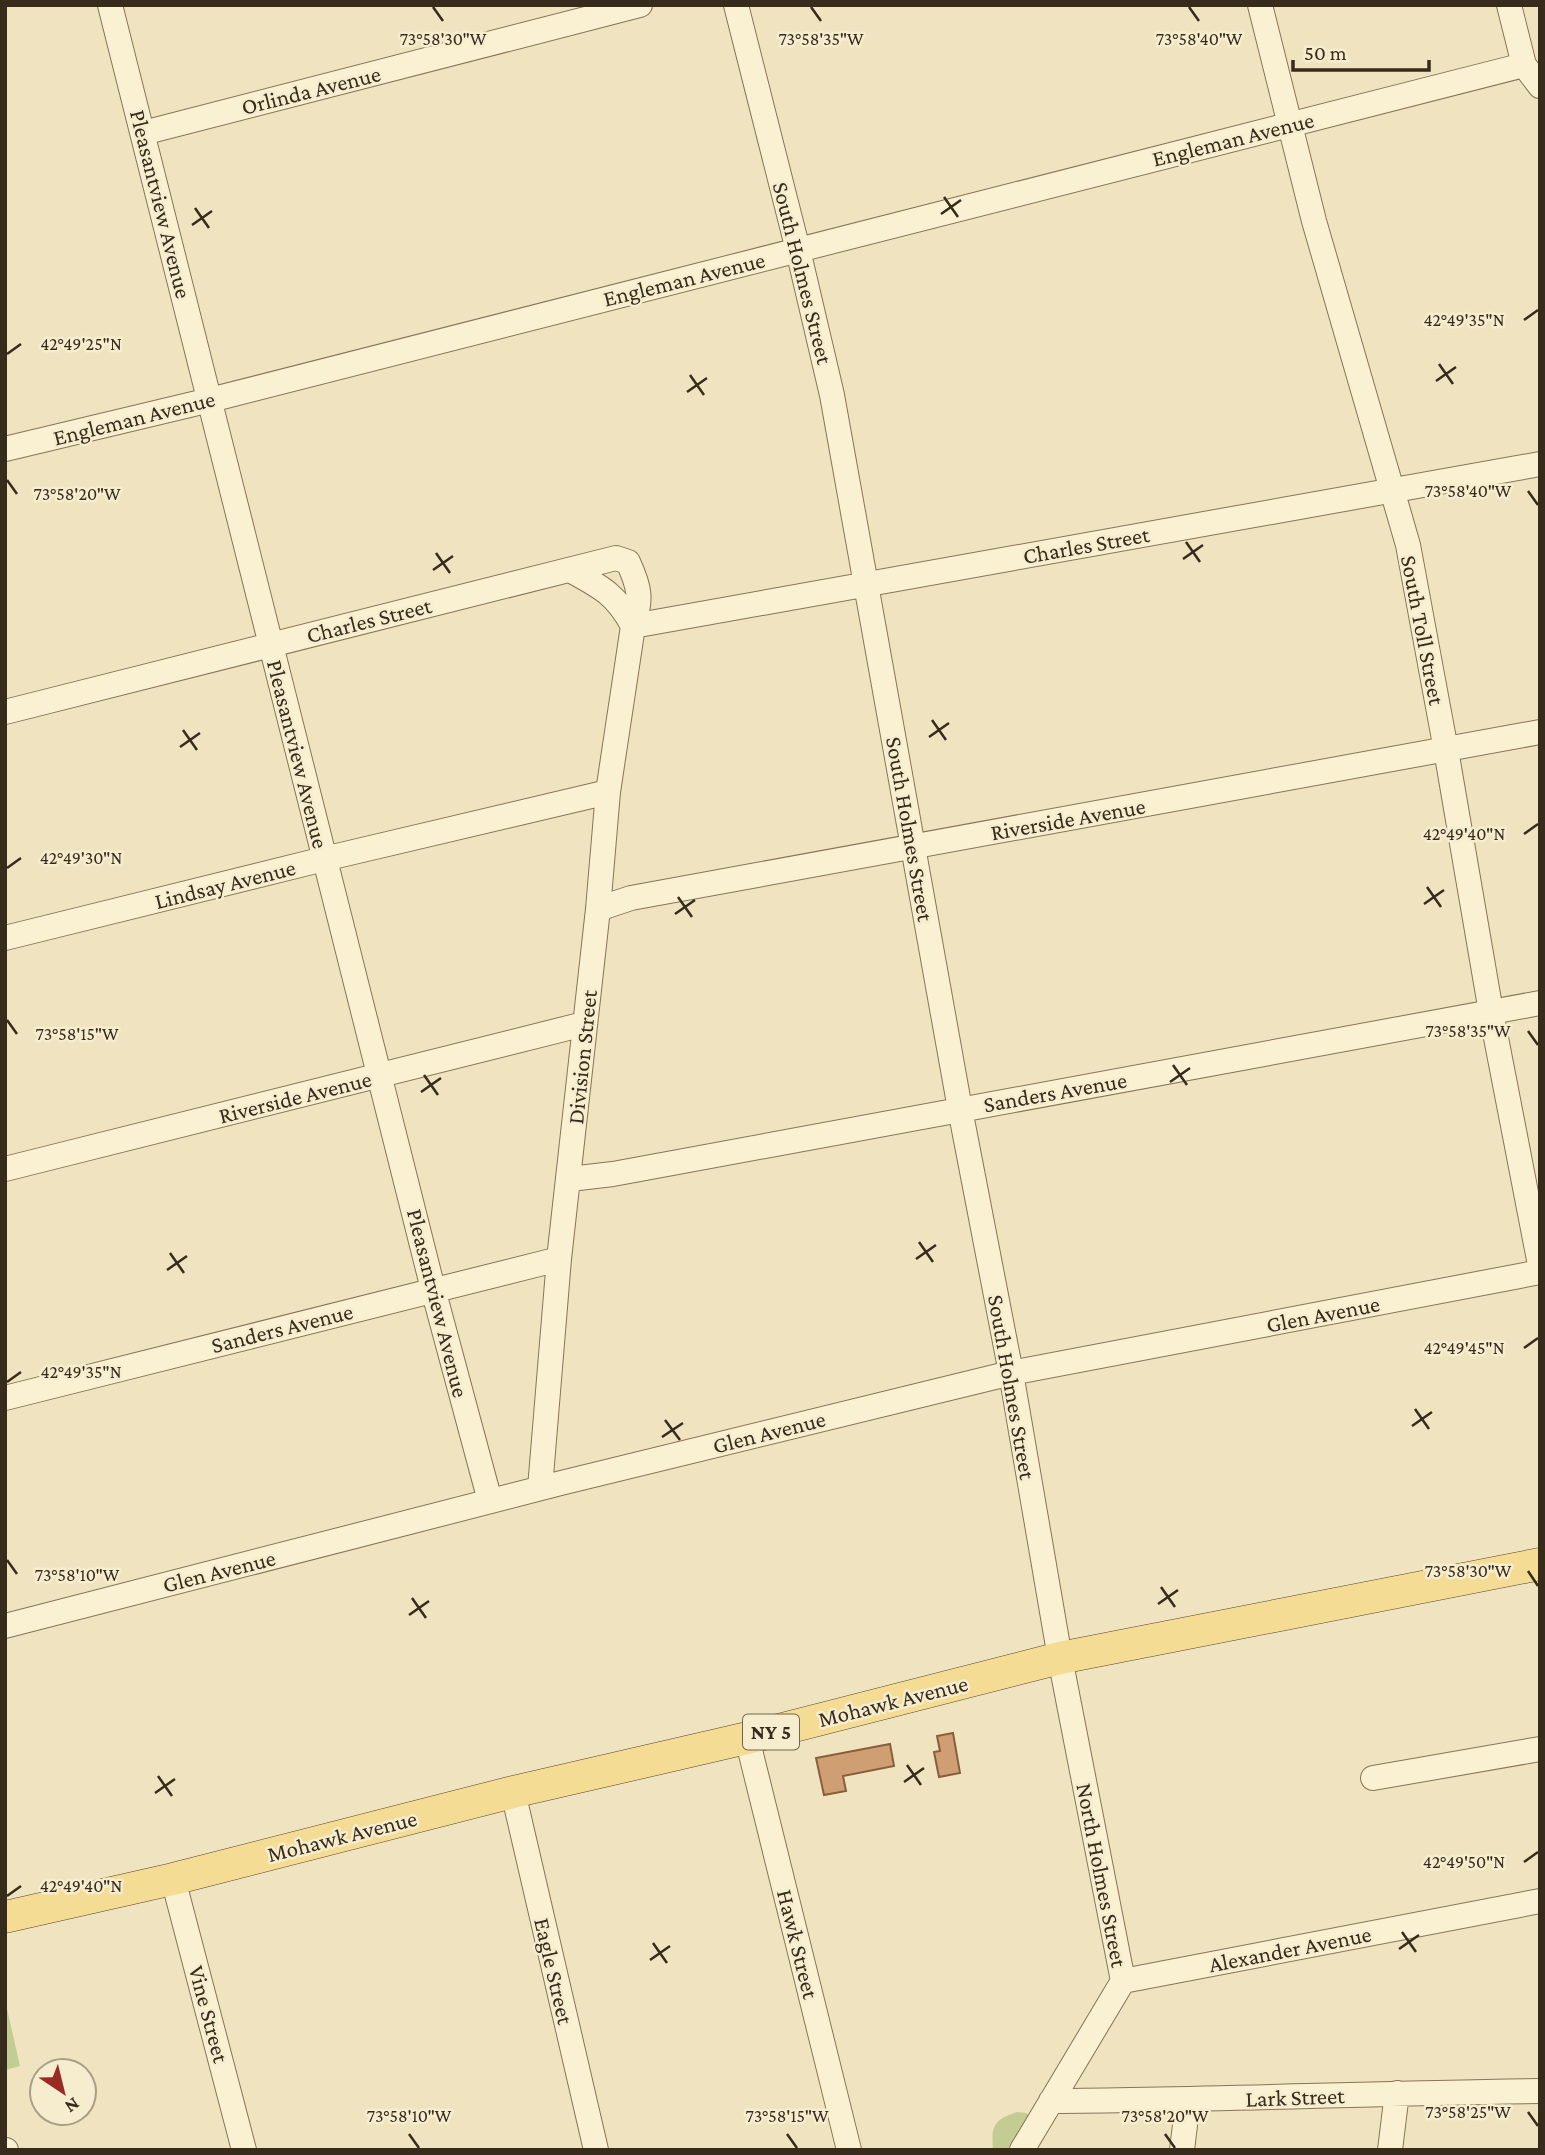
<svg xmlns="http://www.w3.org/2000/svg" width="1545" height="2155" font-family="'Crimson Pro',serif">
<rect width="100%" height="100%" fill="#efe4bf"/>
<path fill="#c3cd93" d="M5,2000L20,2066L5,2070Z
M1017,2112L1026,2113L1030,2116L1010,2150H993C991,2125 994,2120 1017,2112Z"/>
<path fill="#cf9f73" stroke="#885f3c" stroke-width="2" d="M953,1733L960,1773L939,1777L934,1752L940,1751L937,1736Z
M890,1744L894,1766L843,1776L846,1791L824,1795L816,1758Z"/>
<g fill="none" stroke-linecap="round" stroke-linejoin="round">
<defs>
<path id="minor" d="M110,5L433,1289L490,1501
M736,5L798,250L832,395L960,1109L1011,1373L1060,1658L1123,1981L1022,2150
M1260,5L1314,221L1408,545L1446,750L1491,1012L1540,1265
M1509,5L1524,65L1540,86
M143,133L640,5
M5,449L210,400L1524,65
M570,570C601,587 616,594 633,626
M633,626L1540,464
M5,712L616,558L628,562C640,588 642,599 633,626L608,792L598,909L559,1259L540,1488
M598,909L631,898L1540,732
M5,938L324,859L608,792
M5,1169L584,1024
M570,1179L613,1174L1540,1003
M5,1398L559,1259
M5,1626L561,1483L1011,1373L1540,1272
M747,1738L849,2150
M1373,1778L1540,1749
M513,1792L596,2150
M173,1879L244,2150
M1123,1981L1540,1901
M1051,2101C1214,2100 1377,2093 1540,2091
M5,2150H6
M1182,2150L1188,2100
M1390,2150L1397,2093"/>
<path id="major" d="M5,1917L173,1879L513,1792L747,1738L1060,1658L1540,1564"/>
</defs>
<use href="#minor" stroke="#887457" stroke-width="26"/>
<use href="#major" stroke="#56422c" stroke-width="33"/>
<use href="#minor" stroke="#faf0d2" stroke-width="24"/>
<use href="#major" stroke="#f4dc95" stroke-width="32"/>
</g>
<path fill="none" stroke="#372b1c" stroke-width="2.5" d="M433,7L443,21M811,7L821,21M1189,7L1199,21M944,197L958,217M195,208L209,228M941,214L961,200M192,225L212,211M1524,320L1538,310M7,354L21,344M1439,364L1453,384M690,375L704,395M1436,381L1456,367M687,392L707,378M7,480L17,494M1528,491L1538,505M1186,542L1200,562M436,553L450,573M1183,559L1203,545M433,570L453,556M932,720L946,740M183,730L197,750M929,737L949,723M180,747L200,733M1524,834L1538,824M7,868L21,858M1427,887L1441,907M678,897L692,917M1424,904L1444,890M675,914L695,900M7,1020L17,1034M1528,1031L1538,1045M1173,1065L1187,1085M424,1075L438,1095M1170,1082L1190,1068M421,1092L441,1078M919,1242L933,1262M170,1253L184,1273M916,1259L936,1245M167,1270L187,1256M1524,1348L1538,1338M7,1382L21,1372M1415,1409L1429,1429M665,1420L680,1440M1412,1426L1432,1412M662,1437L683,1423M7,1560L17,1574M1528,1571L1538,1586M1161,1587L1175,1607M412,1598L426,1618M1158,1604L1178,1590M409,1615L429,1601M907,1765L921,1785M158,1776L172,1796M904,1782L924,1768M155,1793L175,1779M1524,1862L1538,1852M7,1896L21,1886M1402,1932L1416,1952M653,1943L667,1963M1399,1949L1419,1935M650,1960L670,1946M1528,2112L1538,2126M409,2134L419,2148M787,2134L797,2148M1165,2134L1175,2148"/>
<g text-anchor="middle" stroke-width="5" stroke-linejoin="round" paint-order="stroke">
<rect fill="#f6edcf" stroke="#706552" stroke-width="2" x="743" y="1714.5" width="56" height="35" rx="5"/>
<g font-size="21" font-weight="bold" fill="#372b1c">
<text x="771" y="1739">NY 5</text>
</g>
<g font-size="23" fill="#372b1c" stroke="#f6edcf">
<text transform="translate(311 90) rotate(-14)" y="8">Orlinda Avenue</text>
<text transform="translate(1233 139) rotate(-14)" y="8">Engleman Avenue</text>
<text transform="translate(161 204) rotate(76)" y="8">Pleasantview Avenue</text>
<text transform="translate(803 273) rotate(76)" y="8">South Holmes Street</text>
<text transform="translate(684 279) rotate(-14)" y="8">Engleman Avenue</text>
<text transform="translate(134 418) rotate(-14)" y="8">Engleman Avenue</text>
<text transform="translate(1086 545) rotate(-10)" y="8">Charles Street</text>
<text transform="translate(369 620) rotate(-14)" y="8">Charles Street</text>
<text transform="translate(1423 630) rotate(79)" y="8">South Toll Street</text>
<text transform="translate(298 754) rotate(76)" y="8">Pleasantview Avenue</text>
<text transform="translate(1068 819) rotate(-10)" y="8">Riverside Avenue</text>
<text transform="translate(910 829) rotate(80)" y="8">South Holmes Street</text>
<text transform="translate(225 884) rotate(-14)" y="8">Lindsay Avenue</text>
<text transform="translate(582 1057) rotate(-84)" y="8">Division Street</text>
<text transform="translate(1055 1092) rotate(-10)" y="8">Sanders Avenue</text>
<text transform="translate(295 1097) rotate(-14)" y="8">Riverside Avenue</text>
<text transform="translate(438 1303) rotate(76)" y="8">Pleasantview Avenue</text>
<text transform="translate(1323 1314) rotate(-11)" y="8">Glen Avenue</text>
<text transform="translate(282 1328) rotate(-14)" y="8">Sanders Avenue</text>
<text transform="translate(1012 1387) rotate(80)" y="8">South Holmes Street</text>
<text transform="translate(769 1432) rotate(-14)" y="8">Glen Avenue</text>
<text transform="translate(219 1571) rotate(-14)" y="8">Glen Avenue</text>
<text transform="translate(893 1701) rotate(-14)" y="8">Mohawk Avenue</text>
<text transform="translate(342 1836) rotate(-14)" y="8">Mohawk Avenue</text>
<text transform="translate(1102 1875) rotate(79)" y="8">North Holmes Street</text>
<text transform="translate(798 1944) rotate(76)" y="8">Hawk Street</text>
<text transform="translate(1290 1949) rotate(-11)" y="8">Alexander Avenue</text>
<text transform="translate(554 1971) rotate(77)" y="8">Eagle Street</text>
<text transform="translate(209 2014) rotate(75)" y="8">Vine Street</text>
<text transform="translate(1295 2097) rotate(-2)" y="8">Lark Street</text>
</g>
</g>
<g font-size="18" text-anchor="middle" fill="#372b1c" stroke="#f6edcf" stroke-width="5" stroke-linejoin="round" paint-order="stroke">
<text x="443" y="45">73°58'30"W</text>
<text x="821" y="45">73°58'35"W</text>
<text x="1199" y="45">73°58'40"W</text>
<text x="1464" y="326">42°49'35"N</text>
<text x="81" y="350">42°49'25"N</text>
<text x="1468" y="497">73°58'40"W</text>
<text x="77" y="500">73°58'20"W</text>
<text x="1464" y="840">42°49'40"N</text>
<text x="81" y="864">42°49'30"N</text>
<text x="1468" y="1037">73°58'35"W</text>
<text x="77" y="1040">73°58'15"W</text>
<text x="1464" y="1354">42°49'45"N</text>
<text x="81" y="1378">42°49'35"N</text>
<text x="1468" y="1577">73°58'30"W</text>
<text x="77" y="1581">73°58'10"W</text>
<text x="1464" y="1868">42°49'50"N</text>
<text x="81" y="1892">42°49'40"N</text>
<text x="1468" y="2118">73°58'25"W</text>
<text x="409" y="2122">73°58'10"W</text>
<text x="787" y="2122">73°58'15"W</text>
<text x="1165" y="2122">73°58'20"W</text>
</g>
<rect width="1545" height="2155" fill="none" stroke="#372b1c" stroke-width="14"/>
<g transform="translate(63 2092) rotate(145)"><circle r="33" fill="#f6edcf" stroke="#aa9f87" stroke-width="2"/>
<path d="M0-5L12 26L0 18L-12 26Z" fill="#992b25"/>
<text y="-10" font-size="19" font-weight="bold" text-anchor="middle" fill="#372b1c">N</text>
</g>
<path d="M1293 60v10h136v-10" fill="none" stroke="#372b1c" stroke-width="3.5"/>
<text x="1304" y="60" font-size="21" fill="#372b1c" stroke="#f6edcf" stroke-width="5" paint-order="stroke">50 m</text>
</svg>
